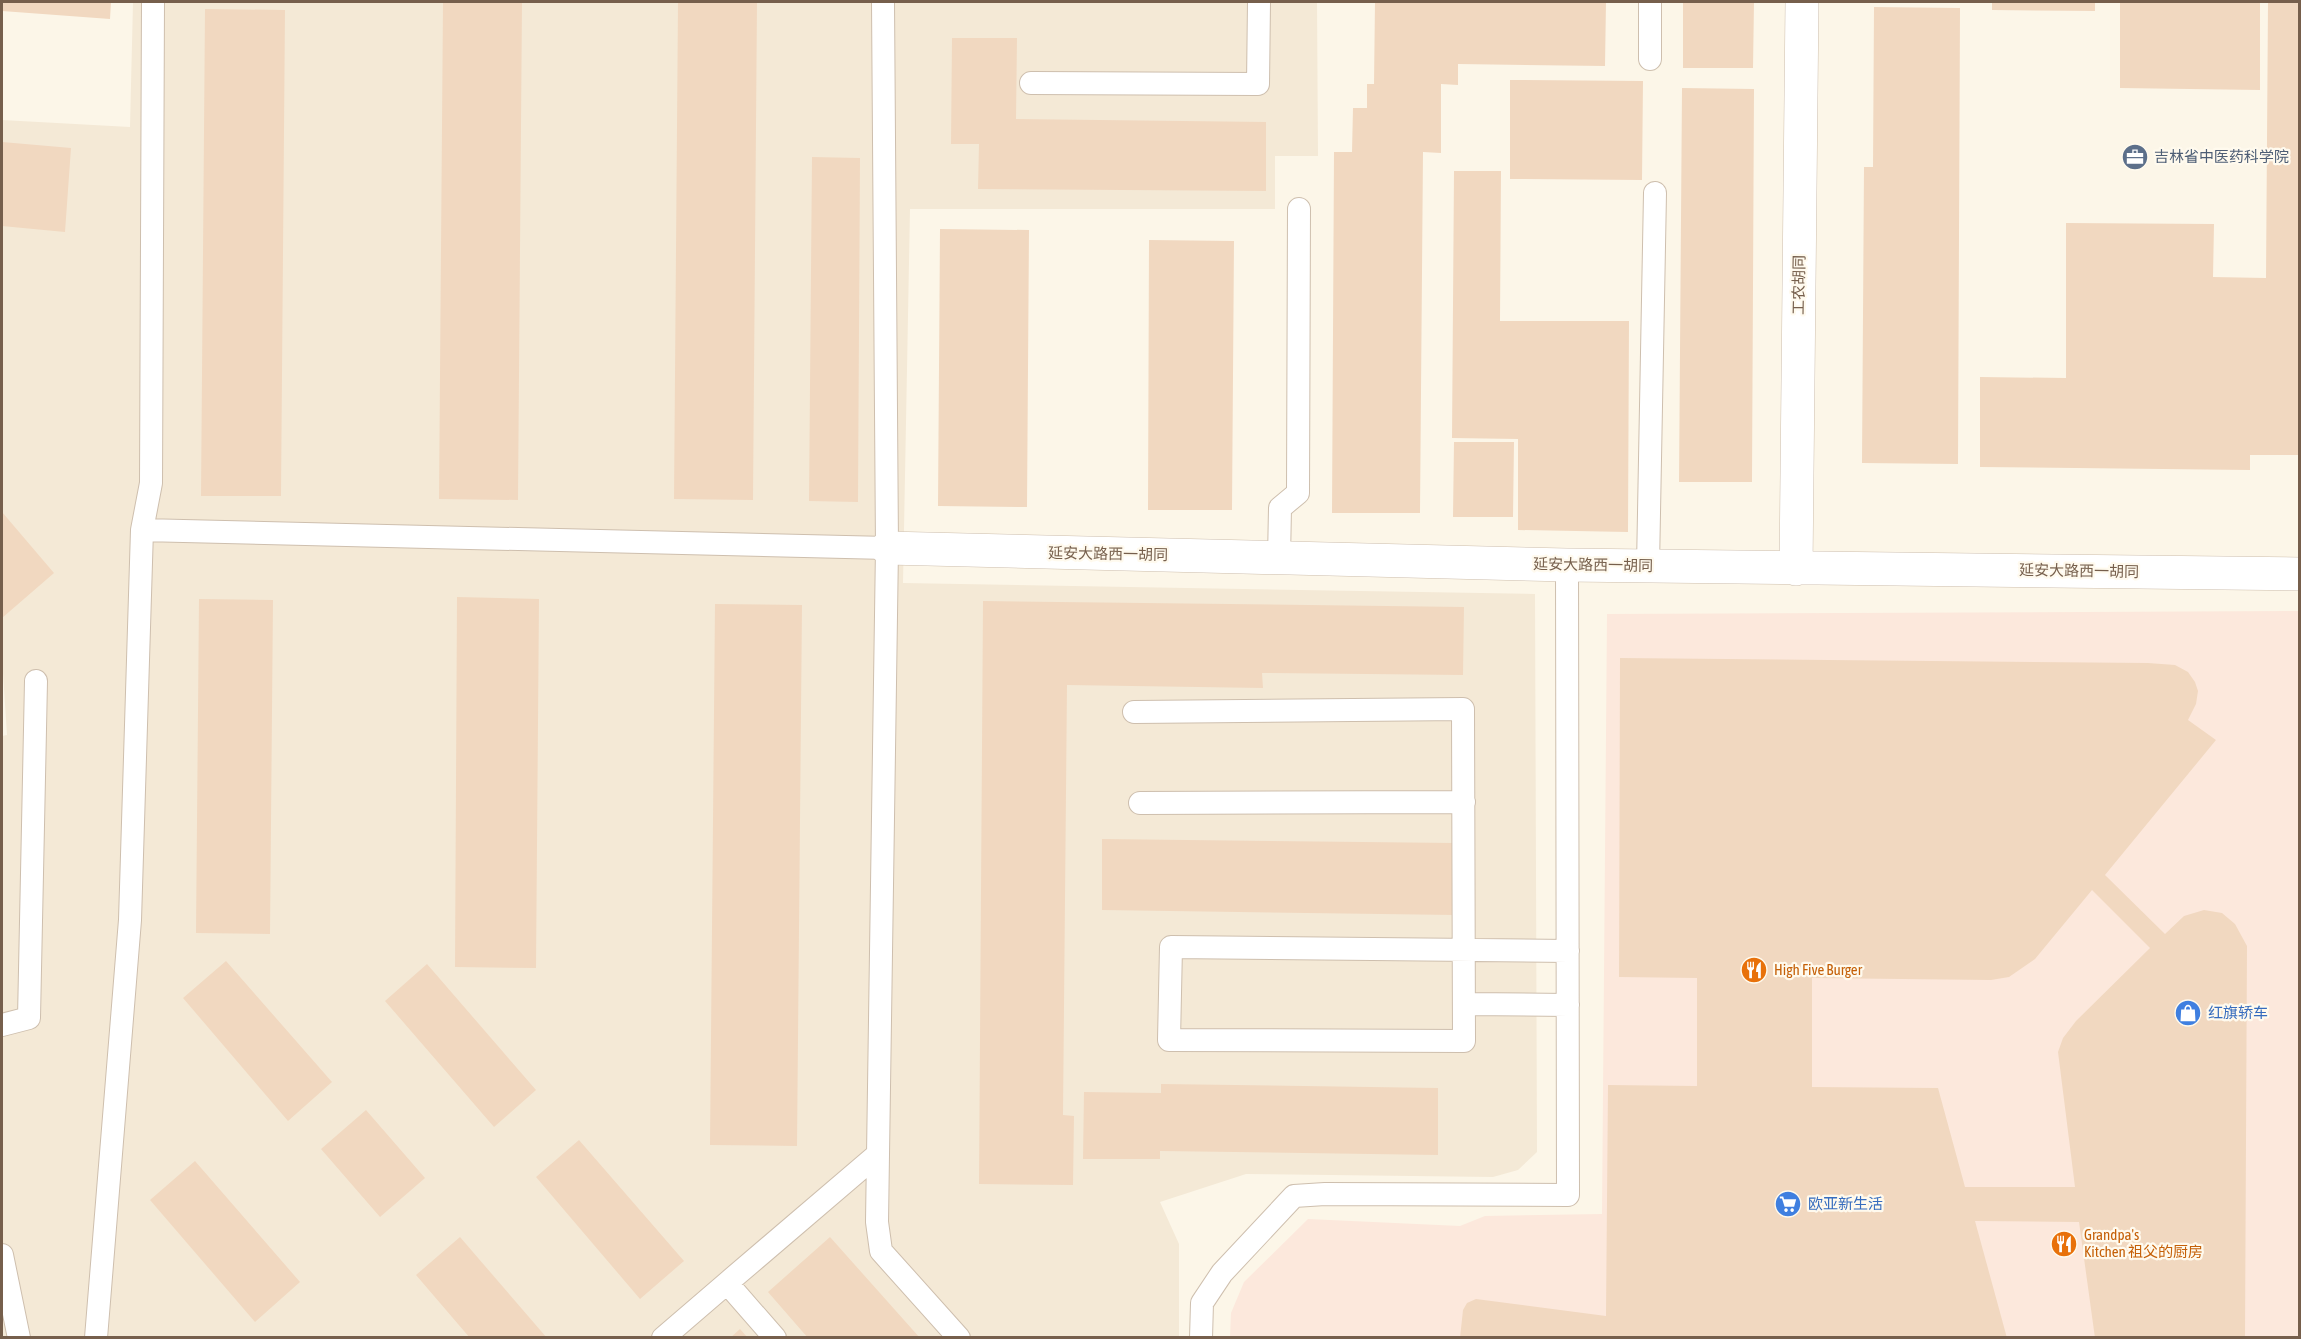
<svg xmlns="http://www.w3.org/2000/svg" width="2301" height="1339" font-family="'Asap Condensed','Noto Sans SC',sans-serif">
<rect width="100%" height="100%" fill="#fcf6e8"/>
<path fill="#f4e9d6" d="M133,2H1317L1318,156H1275V209H910L903,583L1535,594L1537,1152L1518,1170L1493,1177L1246,1174L1160,1202L1179,1244V1337H2V736L7,735L2,658V120L130,127Z"/>
<path fill="#fce8dc" d="M2299,611V1337L1230,1338L1231,1313L1244,1282L1308,1219L1460,1226L1485,1216L1602,1214L1607,614Z"/>
<path fill="#f1d8c0" fill-rule="evenodd" d="M2,2H111L110,19L2,11Z
M443,2H522L518,500L439,499Z
M678,2H757L753,500L674,499Z
M1375,2H1606L1605,66L1458,64V85L1441,84V153L1423,152L1420,513H1332L1334,152H1352L1353,108H1367V84H1374Z
M1683,2H1754L1753,68H1683Z
M1992,2H2095V11L1992,10Z
M2120,2H2260V90L2120,88Z
M2268,2H2300V455H2250V470L1980,467V377L2066,378V223L2214,224L2213,277L2266,278Z
M1874,7L1960,8L1958,464L1862,463L1864,167H1873Z
M205,9L285,10L281,496H201Z
M952,38H1017L1016,119L1266,122V191L978,189L979,144H951Z
M1510,80L1643,81L1642,180L1510,179Z
M1682,88L1754,89L1752,482H1679Z
M2,142L71,148L65,232L2,226Z
M812,157L860,158L858,502L809,501Z
M1454,171H1501L1500,321H1629L1628,532L1518,530V439L1452,438Z
M940,229L1029,230L1027,507L938,506Z
M1149,240L1234,241L1232,510H1148Z
M1454,442H1514L1513,517H1453Z
M2,512L54,573L2,618Z
M457,597L539,599L536,968L455,967Z
M199,599L273,600L270,934L196,933Z
M983,601L1464,607L1463,675L1262,673L1263,688L1067,685L1063,1115L1074,1116L1073,1185L979,1184Z
M715,604L802,605L797,1146L710,1145Z
M1620,658L2148,663L2175,665L2188,672L2195,682L2198,691L2196,704L2188,720L2216,740L2105,875L2165,934L2184,916L2204,910L2222,913L2235,924L2247,946L2245,1338H2095L2079,1222L1975,1221L2007,1338H1460L1463,1310L1467,1303L1476,1299L1606,1316L1608,1085L1697,1086V978L1619,977ZM2092,890L2150,948L2076,1021L2063,1038L2058,1052L2075,1187H1965L1938,1088L1812,1087V978L1991,980L2009,977L2035,959Z
M1102,839L1455,843V915L1102,910Z
M226,961L332,1082L288,1121L183,998Z
M427,964L536,1090L494,1127L385,1001Z
M1161,1084L1438,1088V1155L1160,1151V1159H1083L1084,1092L1161,1093Z
M366,1110L425,1178L380,1217L321,1149Z
M579,1140L684,1261L640,1299L536,1177Z
M195,1161L300,1282L255,1322L150,1200Z
M460,1237L547,1338H470L416,1275Z
M830,1237L920,1338H808L768,1292Z
M740,1329L748,1338H730Z"/>
<g fill="none" stroke-linecap="round" stroke-linejoin="round">
<defs>
<path id="service" d="M883,2L887,548L877,1222L881,1251L959,1338
M1650,59V2
M1031,83L1258,84L1259,2
M142,530L151,483L153,2
M1279,558L1280,508L1298,493L1299,209
M1648,566L1655,193
M1134,712L1463,709C1464,820 1464,931 1464,1041L1169,1040L1171,947L1568,951
M1140,803L1464,802
M1464,1004L1568,1005
M2,1025L29,1018L36,681
M2,1255L19,1338
M96,1338L130,920L142,530L887,548
M663,1338L727,1283
M775,1338L727,1283L878,1154
M1201,1338L1202,1303L1222,1273L1294,1196L1325,1194L1568,1195L1567,565"/>
<path id="minor" d="M887,548L1567,565L2300,574
M1796,569L1802,2"/>
</defs>
<use href="#service" stroke="#cebfae" stroke-width="24"/>
<use href="#minor" stroke="#cebfae" stroke-width="34"/>
<use href="#service" stroke="#fff" stroke-width="22"/>
<use href="#minor" stroke="#fff" stroke-width="33"/>
</g>
<defs>
<symbol id="office-disc" viewBox="-11 -11 22 22"><circle r="9.5" fill="#5c6f8a" stroke="#fffaee"/><path d="M-6-3h4V-5.5h4V-3h4V5H-6ZM-1-4.5V-3h2v-1.5ZM-6 0V1H6V0Z" fill="#fff"/></symbol>
<symbol id="restaurant-disc" viewBox="-11 -11 22 22"><circle r="9.5" fill="#e8710a" stroke="#fffaee"/><path d="M-5-6h1v4h1v-4h1v4h1v-4h1v5L-1.5 .5V6h-2V.5L-5-1ZM5-6V6H3V1.5H1.5Q1.5-4 5-6Z" fill="#fff"/></symbol>
<symbol id="shop-disc" viewBox="-11 -11 22 22"><circle r="9.5" fill="#3f7fe0" stroke="#fffaee"/><path d="M-5-2.5h2.3a2.7 3.5 0 0 1 5.4 0H5L5.5 6h-11ZM-1.5-2.5h3a1.5 2.3 0 0 0-3 0Z" fill="#fff"/></symbol>
<symbol id="supermarket-disc" viewBox="-11 -11 22 22"><circle r="9.5" fill="#3f7fe0" stroke="#fffaee"/><path d="M-6-5.5h2.5l.6 2H6L4.5 2H-2.5L-4.4-4H-6ZM-1.5 3.2a1.3 1.3 0 1 0 .1 0ZM3 3.2a1.3 1.3 0 1 0 .1 0Z" fill="#fff"/></symbol>
</defs>
<g fill-rule="evenodd">
<use href="#office-disc" x="2120" y="142" width="30" height="30"/>
<use href="#restaurant-disc" x="1739" y="955" width="30" height="30"/>
<use href="#shop-disc" x="2173" y="998" width="30" height="30"/>
<use href="#supermarket-disc" x="1773" y="1189" width="30" height="30"/>
<use href="#restaurant-disc" x="2049" y="1229" width="30" height="30"/>
</g>
<g text-anchor="middle" stroke-width="4.5" stroke-linejoin="round" paint-order="stroke">
<g font-size="15" fill="#4e5e75" stroke="#fffaee" text-anchor="start">
<text x="2154" y="162">吉林省中医药科学院</text>
</g>
<g font-size="15" fill="#765f4c" stroke="#fffaee">
<text transform="translate(1799 285) rotate(-89)" y="5">工农胡同</text>
<text transform="translate(1108 554) rotate(1)" y="5">延安大路西一胡同</text>
<text transform="translate(1593 565) rotate(1)" y="5">延安大路西一胡同</text>
<text transform="translate(2079 571) rotate(1)" y="5">延安大路西一胡同</text>
</g>
<g font-size="15" fill="#c56008" stroke="#fffaee" text-anchor="start">
<text x="1774" y="975">High Five Burger</text>
<text x="2084" y="1240">Grandpa's<tspan x="2084" dy="17">Kitchen 祖父的厨房</tspan></text>
</g>
<g font-size="15" fill="#366cbe" stroke="#fffaee" text-anchor="start">
<text x="2208" y="1018">红旗轿车</text>
<text x="1808" y="1209">欧亚新生活</text>
</g>
</g>
<rect width="2301" height="1339" fill="none" stroke="#765f4c" stroke-width="6"/>
</svg>
